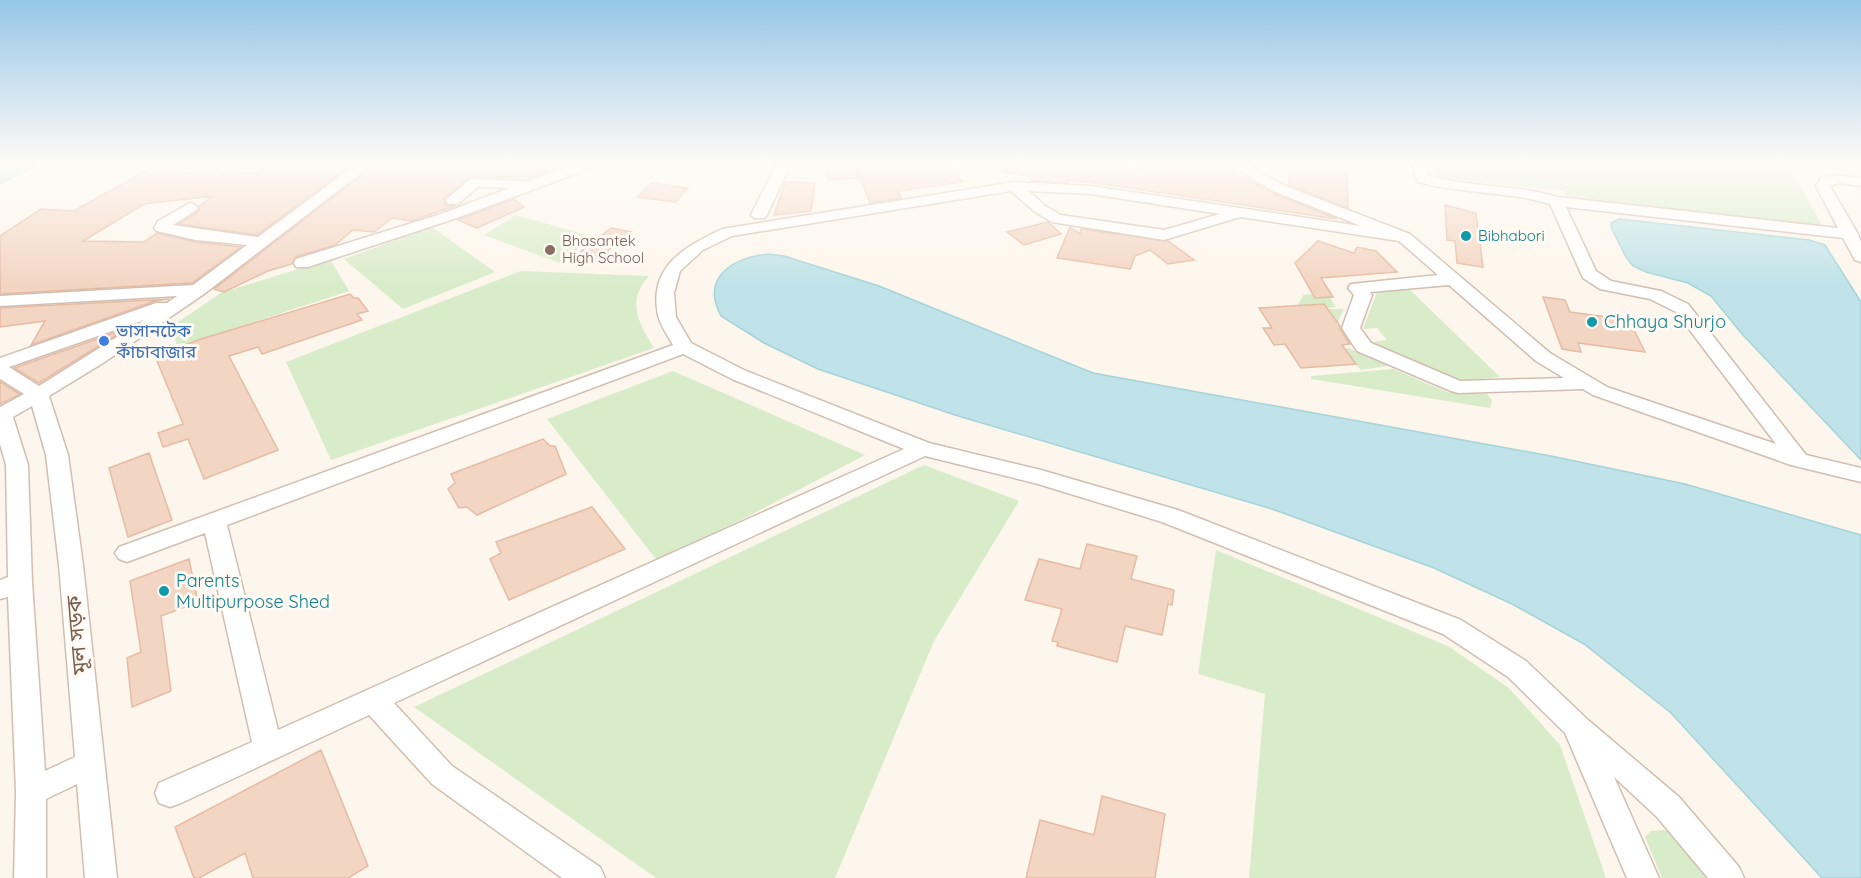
<svg xmlns="http://www.w3.org/2000/svg" width="1861" height="878" font-family="Quicksand,'Noto Sans Bengali',sans-serif">
<rect width="100%" height="100%" fill="#fdf6ec"/>
<path fill="#d8ecc9" d="M1435,163H1786L1825,230L1569,201L1564,191L1437,177Z
M516,215L594,237L560,263L484,235Z
M432,227L495,272L403,309L344,259Z
M330,259L349,291L177,347L172,326L221,293Z
M521,271L649,276C626,301 638,322 654,348L331,460L286,362Z
M1409,289L1500,377L1459,381L1383,350L1373,342L1387,340L1377,328L1363,329L1377,292Z
M1312,294L1315,298H1330L1336,307L1320,309H1344L1337,323L1302,310L1298,305L1303,295Z
M1348,348L1388,366L1361,370L1343,350Z
M1393,369L1447,392L1487,394L1492,400L1490,408L1311,379V376Z
M673,371L865,455L659,563L547,419Z
M924,465L1019,501L934,641L835,878H656L414,707Z
M1216,550L1448,646L1509,688L1560,745L1606,878H1249L1265,694L1198,674Z
M1664,830L1685,837L1716,878H1662L1645,837L1651,831Z"/>
<path fill="#bfe3e8" stroke="#a5d3da" stroke-width="1.5" d="M0,163H40L0,184Z
M1619,219L1809,240L1825,245L1861,302V460L1742,334L1711,296L1688,283L1646,272L1633,266L1626,257L1611,227V223Z
M768,254L784,256L879,286L1093,373L1551,456L1685,484L1861,535V878H1822L1671,713L1584,644L1512,604L1434,568L1272,509L955,415L818,369L764,343L721,316C700,277 733,258 768,254Z"/>
<path fill="#f3d5c3" stroke="#e6bba3" stroke-width="1.5" d="M274,163L351,165L257,235L179,224L197,213L200,208L199,206L213,196L144,204L83,241L144,242L157,233L196,242L241,247L192,283L0,294V236L41,209L74,211L154,166L179,167L167,175L219,170L218,172L256,173Z
M388,163H569L533,177H470L443,199L446,206H455L411,221L392,218L374,232L353,230L335,245L295,257L292,264L268,271L224,292L214,289L371,168L379,169Z
M853,163L859,178L829,180L824,165Z
M902,163H944L947,168L954,167L963,182L898,191L901,198L870,203L856,168Z
M1004,163H1059L1083,167L1085,163H1092L1178,174L1160,163H1225L1236,175L1253,182L1272,193L1337,219L1096,183L1069,180L1068,183L1031,181L1034,177L1004,172Z
M1290,163L1323,166V163H1347L1348,208L1289,185Z
M785,182L815,183L811,211L774,215Z
M651,183L688,188L675,202L637,197Z
M514,199L524,207L477,228L458,220Z
M1445,205L1476,213L1483,267L1457,263L1455,241L1447,240Z
M1048,222L1061,234L1024,245L1007,232Z
M1070,227L1080,234L1081,229L1168,241L1194,260L1168,264L1150,250L1135,256L1130,269L1057,258Z
M611,228L631,232L595,261L574,257Z
M1318,241L1354,253L1357,247L1376,251L1397,272L1321,278L1333,297L1315,298L1295,263Z
M350,294L354,298H358L368,311L357,314L362,320L262,354L258,347L229,356L278,450L204,479L188,439L163,447L158,433L183,424L155,356L201,339Z
M1543,297L1565,300L1570,312L1629,320L1645,352L1578,343L1581,352L1562,349Z
M169,299L155,301L31,345L45,321L0,327V308Z
M1324,304L1340,326V329L1350,344L1342,345L1356,364L1301,368L1285,344L1274,345L1263,328H1272L1259,308Z
M126,329L39,383L14,368Z
M0,382L20,394L0,404Z
M543,439L550,446H555L566,474L477,515L467,507L459,508L448,489L455,483L451,474Z
M149,453L172,520L128,537L109,468Z
M592,507L625,549L509,600L490,559L501,553L496,542Z
M1087,544L1137,556L1131,579L1174,590L1172,605L1168,604L1162,635L1125,626L1117,662L1057,646L1058,642L1052,641L1062,609L1025,600L1039,559L1080,569Z
M189,559L198,602L161,616L171,691L132,707L127,658L141,652L130,581Z
M321,750L368,866L348,878H253L245,853L199,878H194L175,827Z
M1102,796L1165,814L1155,878H1026L1040,820L1094,835Z"/>
<g fill="none" stroke-linecap="round" stroke-linejoin="round">
<defs>
<path id="minor" d="M358,163H374L204,294L103,363L49,396L68,455L83,565L117,878H85L77,784L46,799V878H14L16,792L8,597L0,599V580L8,577L6,465L0,444V407L24,394L0,379V358L156,303H167L177,296L0,306V296L193,285L247,245L196,240L156,231L154,228L158,221L190,203L195,205L198,208L195,211L173,225L258,237ZM144,320L39,386L9,367ZM32,406L46,455L59,565L75,757L45,771L32,582L28,465L13,417Z
M578,163H599L597,166L451,220L308,267H296L294,263L296,259L441,214L509,188L478,187L458,204H448L445,201L448,198L470,179L529,181Z
M777,163H791L767,215L764,218H754L751,215Z
M1227,163H1245L1283,185L1410,234L1550,353L1607,387L1776,444L1676,312L1650,299L1600,289L1583,278L1550,204C1507,191 1461,194 1418,182L1411,163H1425L1429,176C1471,188 1515,184 1557,197L1838,228L1816,186L1821,178C1835,174 1847,176 1861,178V186L1839,183L1830,186L1858,234L1861,242V262L1855,260L1843,238L1566,207L1596,271L1611,281L1661,291L1688,304L1806,455L1861,468V482L1791,465L1593,395L1583,389L1458,393L1451,391L1357,351L1342,328L1354,295L1348,288L1351,284L1438,275L1399,241L1240,217L1164,240L1052,222L1035,212L1011,191L732,236L703,250L680,271L674,293L676,317L691,343L746,371L929,443L1041,470L1178,510L1461,620L1526,661L1588,720L1679,797L1739,867L1744,878H1708L1657,817L1614,777L1659,878H1627L1565,733L1508,677L1443,634L1162,522L1038,484L925,456L394,703L452,766L600,867L605,878H562L432,784L369,715L181,803L170,807L159,803L155,793L159,783L252,742L205,533L127,562L119,559L115,553L119,547L673,345C668,336 660,325 658,315C648,266 685,247 722,229L1014,182L1091,186L1361,226L1273,191ZM1029,191L1091,194L1220,214L1164,230L1061,215L1045,206ZM1449,285L1536,361L1564,378L1460,381L1371,343L1360,328L1372,295L1370,292ZM683,354L732,379L904,449L278,730L227,525Z"/>
</defs>
<use href="#minor" stroke="#d1beb0" stroke-width="3"/>
<use href="#minor" fill="#fff" fill-rule="evenodd"/>
</g>
<linearGradient id="sky" x2="0" y2="1"><stop stop-color="#97c7e8"/><stop offset="0.57" stop-color="#fefbf6"/><stop offset="1" stop-color="#fefbf6" stop-opacity="0"/></linearGradient>
<rect width="1861" height="286" fill="url(#sky)"/>
<g fill="#0f9aa8" stroke="#fffaf3" stroke-width="2">
<circle cx="1466" cy="236" r="6"/>
<circle cx="1592" cy="322" r="6"/>
<circle cx="164" cy="591" r="6"/>
</g>
<circle fill="#8d6e63" stroke="#fffaf3" stroke-width="2" cx="550" cy="250" r="6"/>
<circle fill="#3f7fe0" stroke="#fffaf3" stroke-width="2" cx="104" cy="341" r="6"/>
<g text-anchor="middle" stroke-width="6" stroke-linejoin="round" paint-order="stroke">
<g font-size="15" fill="#0d838f" stroke="#fffaf3" text-anchor="start">
<text x="1478" y="241">Bibhabori</text>
</g>
<g font-size="15" fill="#785e54" stroke="#fffaf3" text-anchor="start">
<text x="562" y="246">Bhasantek<tspan x="562" dy="17">High School</tspan></text>
</g>
<g font-size="18" fill="#0d838f" stroke="#fffaf3" text-anchor="start">
<text x="1604" y="328">Chhaya Shurjo</text>
<text x="176" y="587">Parents<tspan x="176" dy="21">Multipurpose Shed</tspan></text>
</g>
<g font-size="18" fill="#366cbe" stroke="#fffaf3" text-anchor="start">
<text x="116" y="337">ভাসানটেক<tspan x="116" dy="21">কাঁচাবাজার</tspan></text>
</g>
<g font-size="21" fill="#7a5c4d" stroke="#fffaf3">
<text transform="translate(77 635) rotate(-95)" y="7">মূল সড়ক</text>
</g>
</g>
</svg>
